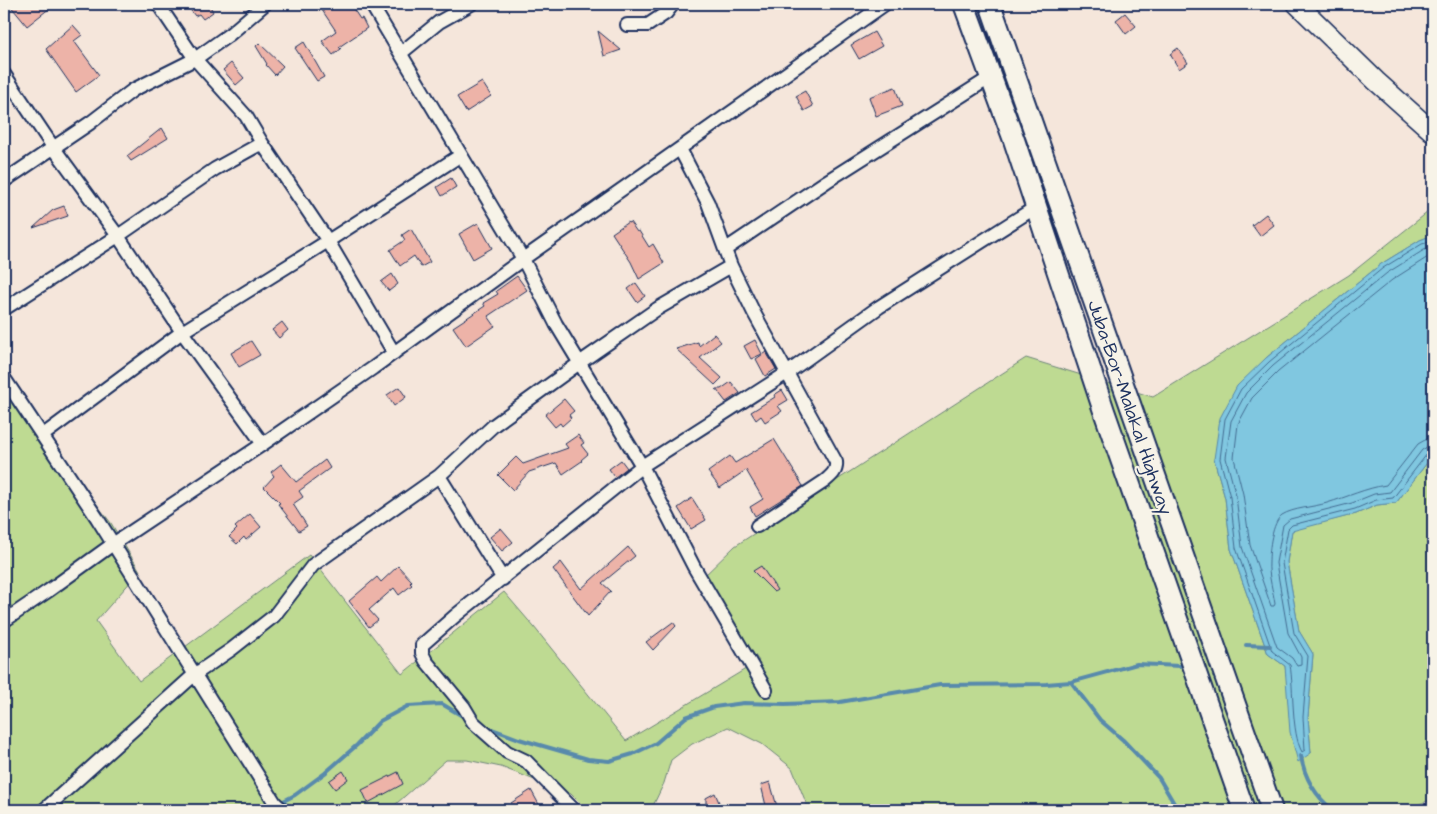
<svg xmlns="http://www.w3.org/2000/svg" width="1437" height="814" font-family="'Architects Daughter',sans-serif">
<rect width="100%" height="100%" fill="#f5e6db"/>
<filter id="ink" filterUnits="userSpaceOnUse"><feTurbulence type="fractalNoise" baseFrequency=".02" numOctaves="2"/><feDisplacementMap in="SourceGraphic" scale="10" xChannelSelector="R" yChannelSelector="G"/><feConvolveMatrix kernelMatrix="1 2 1 2 8 2 1 2 1" color-interpolation-filters="sRGB"/></filter>
<g filter="url(#ink)">
<path fill="#beda92" stroke="#6c8478" d="M1433,208V235L1420,240L1381,264L1266,358L1214,459L1225,498L1231,549L1268,654L1285,666L1289,696L1311,753L1308,717L1313,654L1299,631L1287,562L1292,530L1356,514L1377,505L1396,503L1433,455V799L1404,810H809L792,768L762,744L728,727L692,744L671,760L664,783L651,810H587L571,794L501,767L467,760H446L389,810H4V383L111,523L140,571L96,621L139,681L309,555L402,674L504,592L534,627L626,741L759,661L700,580L735,546L1026,358L1153,397L1349,275Z"/>
<path fill="#80c7e0" stroke="#588aac" d="M1433,235V455L1396,503L1377,505L1356,514L1292,531L1287,562L1299,631L1313,654L1308,717L1311,753L1298,762L1290,732L1285,666L1268,654L1231,549L1225,498L1214,459L1220,418L1237,386L1266,358L1381,264L1420,240Z"/>
<g fill="none" stroke-linecap="round" stroke-linejoin="round">
<path stroke="#436c92" stroke-width="1" d="M1433,241L1422,244L1383,268L1269,362L1241,389L1225,419L1220,459L1230,497L1236,548L1272,651L1290,665C1294,689 1291,732 1302,752L1305,750L1303,717L1308,656L1294,633L1282,563L1288,529L1292,525L1355,509L1376,500L1393,498L1427,454L1433,452
M1433,247L1424,250L1387,273L1273,366L1246,393L1231,421L1226,458L1236,496L1242,547L1277,647L1292,658L1297,666L1301,665V657L1288,633L1276,563L1283,525L1290,519L1352,503L1374,494L1390,492L1422,450L1427,447L1433,446
M1433,255L1428,257L1392,280L1278,372L1252,398L1238,424L1234,458L1243,494L1250,545L1271,606H1274L1275,604C1273,590 1268,576 1269,562C1269,550 1272,522 1282,515C1293,508 1314,507 1327,503C1347,497 1366,488 1386,485L1418,444L1425,440L1433,438"/>
<path stroke="#588aac" stroke-width="4" d="M1246,645L1270,646
M1071,682L1100,720L1123,740L1159,778L1178,810
M484,726L519,739L588,759L609,761L633,754L656,743L686,717L714,707L744,703L785,704L840,702L940,685L1046,684L1071,682L1137,664L1180,666
M1301,756C1304,777 1316,797 1333,810
M266,810L295,795L325,773L357,745L380,721L408,706L442,704L464,717"/>
</g>
<path fill="#edb3a8" stroke="#1b2f5e" d="M9,4H55L27,26Z
M186,4H212L210,6L213,12L203,19L199,14L195,16Z
M318,4H350L360,19L362,18L367,28L339,47L341,49L333,55L322,41L336,31Z
M1125,13L1136,26L1126,34L1116,20Z
M73,25L82,35L74,41L99,75L76,92L46,49Z
M598,31L621,50L604,56Z
M874,32L882,46L859,59L851,45Z
M304,42L324,77L317,81L295,48Z
M259,43L283,66L275,75L266,65L267,64L256,46Z
M1178,48L1188,63L1179,69L1170,54Z
M231,63L244,78L236,85L223,70Z
M482,82L491,96L466,112L457,97Z
M895,87L902,106L876,116L869,97Z
M805,91L813,106L804,111L796,96Z
M162,128L168,138L131,161L127,156Z
M451,178L456,187L442,196L437,187Z
M64,206L68,216L33,228L53,210Z
M1266,214L1274,225L1260,236L1252,225Z
M628,222V223L630,222L637,232L639,231L649,247L653,244L664,263L639,279L631,262L612,233Z
M478,223L492,248L473,259L459,234Z
M411,229L430,262L421,267L414,256L400,266L390,250L405,240L402,235Z
M392,274L398,284L389,291L381,282Z
M517,276L527,290L488,316L495,326L466,346L453,327L485,306L483,303L498,294L496,291Z
M636,283L645,296L637,302L628,289Z
M282,322L288,330L279,338L272,330Z
M714,334L721,342L700,358L722,378L715,385L676,349L698,342L699,346Z
M755,340L762,354L751,359L744,346Z
M251,341L260,355L239,367L231,353Z
M766,352L776,369L765,376L756,359Z
M731,382L740,393L726,402L716,389H721Z
M399,387L406,397L394,406L387,395Z
M782,390L788,400L778,406L782,411L765,422L761,416L756,420L751,412L775,397L774,395Z
M564,399L574,411L569,415L571,418L562,426L560,423L555,427L545,415Z
M578,435L584,443L581,445L588,454L581,460L582,461L563,474L556,463L529,472L513,490L498,475L516,457L523,464L568,448L565,444Z
M774,439L803,486L755,516L750,507L763,499L746,470L720,488L708,472L730,456L735,463Z
M325,460L330,468L299,491L303,497L293,504L307,526L299,531L278,504L280,503L264,487L274,476L271,472L281,464L296,482Z
M621,460L627,468L615,477L609,469Z
M692,498L706,520L691,529L678,508Z
M250,514L261,527L246,540L244,537L237,544L229,537L237,529L235,527Z
M501,528L513,542L502,551L490,537Z
M628,547L635,556L602,583L611,591L588,616L553,569L561,562L581,589Z
M398,566L412,581L410,583L412,585L399,595L394,588L369,610L378,620L369,627L349,601L377,577L381,582Z
M761,566L777,590L774,592L753,571Z
M673,622L676,626L653,650L646,642Z
M343,771L348,779L335,789L329,781Z
M398,772L403,784L368,803L362,790Z
M770,782L778,810H767L761,785Z
M531,790L542,810H528L525,806L520,810H516L511,803Z
M715,793L721,807L712,810H706V798Z"/>
<g fill="none" stroke-linecap="round" stroke-linejoin="round">
<defs>
<path id="minor" d="M158,4L195,59L246,116L262,143L328,241L394,353
M371,4L523,259L556,324L642,466L694,567L766,690
M627,25H648L666,13L673,4
M401,53L439,22L471,4
M4,74L53,147L118,236L182,332L263,444
M680,149L708,203L731,266L754,313L836,462C837,471 832,475 825,481L757,526
M4,181L90,123L133,90L195,59L230,34L265,4
M726,249L827,181L991,77
M4,309L118,236L215,169L262,143
M4,378L97,518L275,803L283,810
M42,436L182,332L328,241L461,155
M439,476L503,579
M4,621L48,591L113,544L263,444L373,368L523,259L885,4
M44,810L194,675L232,649L274,616L313,565L439,476L494,425L585,359L657,309L731,266
M574,810L526,761L507,752L473,722L464,707L426,661L422,653V645L455,616L642,466L787,373L879,307L1036,207"/>
<path id="primary" d="M1297,4L1376,81L1433,132"/>
<path id="trunk" d="M964,4L1014,140L1104,411L1244,810
M990,4L1272,810"/>
</defs>
<use href="#minor" stroke="#1b2f5e" stroke-width="16"/>
<use href="#primary" stroke="#1b2f5e" stroke-width="22"/>
<use href="#trunk" stroke="#1b2f5e" stroke-width="24"/>
<use href="#minor" stroke="#f7f3e8" stroke-width="12"/>
<use href="#primary" stroke="#f7f3e8" stroke-width="19"/>
<use href="#trunk" stroke="#f7f3e8" stroke-width="20"/>
</g>
</g>
<g text-anchor="middle" stroke-width="4.5" stroke-linejoin="round" paint-order="stroke">
<g font-size="19" fill="#1b2f5e" stroke="#f7f3e8">
<text transform="translate(1131 407) rotate(71)" y="7">Juba-Bor-Malakal Highway</text>
</g>
</g>
<rect width="1437" height="814" fill="none" stroke="#f7f3e8" stroke-width="20"/>
<rect x="10" y="10" width="1417" height="794" fill="none" stroke="#1b2f5e" stroke-width="2" filter="url(#ink)"/>
</svg>
